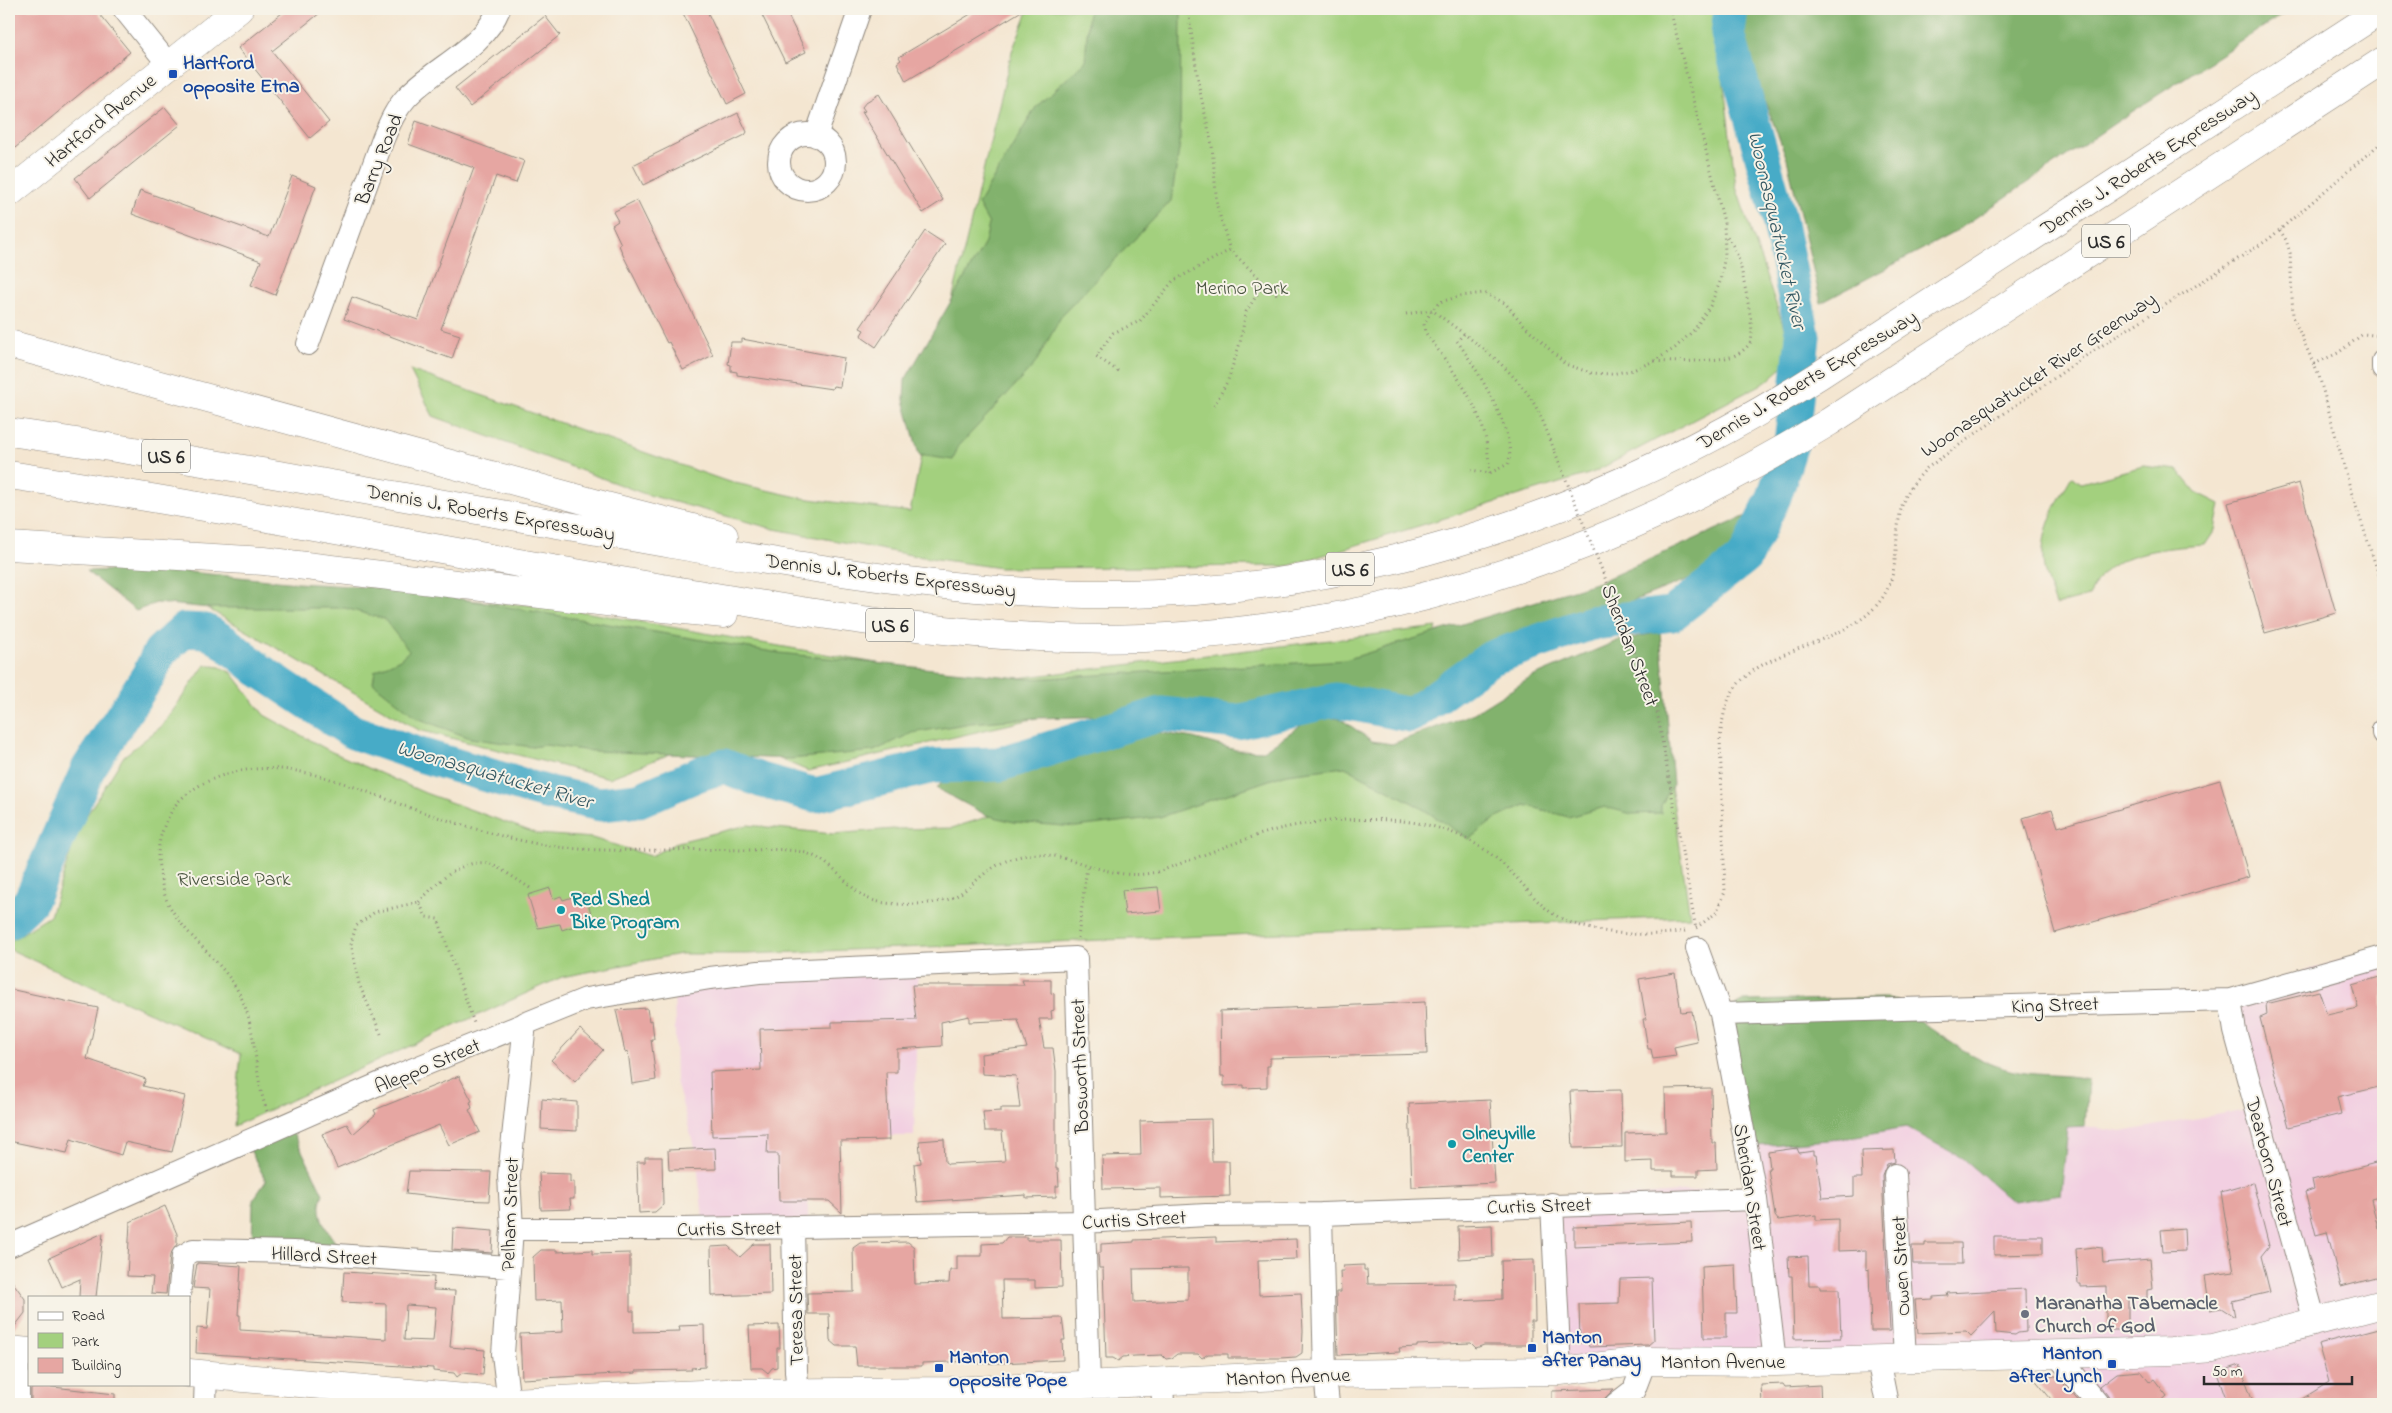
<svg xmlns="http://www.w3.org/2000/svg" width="2392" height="1413" font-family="'Indie Flower',sans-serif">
<rect width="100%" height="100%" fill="#f7f3e8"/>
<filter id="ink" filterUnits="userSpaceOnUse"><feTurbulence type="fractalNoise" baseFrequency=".02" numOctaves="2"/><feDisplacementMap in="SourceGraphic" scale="10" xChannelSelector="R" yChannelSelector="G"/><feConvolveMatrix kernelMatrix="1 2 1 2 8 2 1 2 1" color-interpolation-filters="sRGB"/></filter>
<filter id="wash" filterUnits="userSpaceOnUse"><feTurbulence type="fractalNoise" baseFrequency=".0096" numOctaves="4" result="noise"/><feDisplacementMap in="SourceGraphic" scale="20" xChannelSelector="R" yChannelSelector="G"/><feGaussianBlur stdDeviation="1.12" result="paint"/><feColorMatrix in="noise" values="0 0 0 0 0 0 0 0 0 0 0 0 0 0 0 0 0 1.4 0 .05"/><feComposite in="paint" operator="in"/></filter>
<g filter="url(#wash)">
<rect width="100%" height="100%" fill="#f4e6d1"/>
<path fill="#f2cfe1" d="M2383,947V1404H2101L2058,1349L1561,1367L1559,1201L1744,1187L1746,1147L1840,1139L1906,1127L1962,1158L2013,1202L2061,1194L2068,1126H2085L2121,1132L2248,1109L2226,996Z
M918,962L914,1136H808V1224L704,1228L696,1154L676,1081L674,984Z"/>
<path fill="#a3d07e" stroke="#677e54" d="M1029,9H1715L1736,187L1794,357L1766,382L1592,473L1288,566L1000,568L916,556L774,529L645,494L433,416L410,370L726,481L802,498L910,512L952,300L1012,51Z
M2143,466L2178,470L2196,492L2220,504L2215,530L2205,545C2174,547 2128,550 2104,572C2098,578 2093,589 2089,596L2056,605C2052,593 2046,580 2044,568C2038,535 2056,504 2072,476L2081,483Z
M146,573L562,608L985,682L1437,627L1414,692L1140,694L808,771L721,734L609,778L419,730Z
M1653,662L1690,917L747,954H680L562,977L234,1126L241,1054L9,949V942L50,916L78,829L124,756L162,726L205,665L220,667L232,673L264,715L330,751L425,793L538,834L592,838L651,856L678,842L748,825L833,834L894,829L952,828L993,815L1363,761Z"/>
<path fill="#82b26d" stroke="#566e4c" d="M1089,9H1181L1180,143L1171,201L1062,315L1035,364L958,447L953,460L919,455L904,400L905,380L985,243L989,224L978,204L1036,107L1085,62Z
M1737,9H2291L2124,117L1953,233L1821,303L1787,159L1740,36Z
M1753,513L1744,531L1731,551L1704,573L1584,620L1446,691L1379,702H1336L1260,713L1034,718L971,723L912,733L874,751L791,759L592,751L545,745L532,747L470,738L417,718L373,683L375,671L400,659L409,651L384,619L345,608H210L156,603L136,611L86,571L160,569L297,583L402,589L779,653L1030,679L1345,660L1599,582Z
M1660,632L1673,784L1661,805V813L1632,814L1605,807L1568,817L1525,805L1495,819L1469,839L1418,806L1345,767L1287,774L1160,817L1076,827L1014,822L986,815L936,788L961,766L999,755L1087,746L1150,731L1193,738L1236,750L1263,751L1316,715L1341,719L1372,741L1392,744L1474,713L1532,677L1617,641Z
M1885,998L1898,1000V1002C1930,1030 1977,1065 2019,1072C2042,1076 2065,1074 2088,1079L2085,1126L2068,1127L2061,1195L2013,1202L1962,1158L1906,1127L1840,1139L1746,1147L1732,1007L1744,1001Z
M287,1120L323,1194C312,1217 333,1238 346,1257L252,1248L253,1200L266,1181L245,1140Z"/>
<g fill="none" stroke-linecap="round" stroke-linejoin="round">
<path stroke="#47abc7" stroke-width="35" d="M9,922L30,902L88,769L148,676L160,652L184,630L206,631L223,641L259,670L353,732L420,755L545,792L600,804L639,800L699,774L724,766L760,780L815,795L933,766L1000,764L1161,714L1237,722L1335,700L1411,715L1491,658L1591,623L1672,614L1745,557L1774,497L1791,444L1803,336L1778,214L1728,34L1731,9"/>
</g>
<g id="blocks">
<path fill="#e6a6a2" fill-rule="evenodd" d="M9,9H95L130,52L9,153Z
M287,9H325L272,51L329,122L310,138L238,48Z
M681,9H706L746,94L727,104Z
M759,9H785L806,52L785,62Z
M979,9H1025L906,81L897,63L901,60L899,57Z
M545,16L560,35L470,107L455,88Z
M879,94L943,200L923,213L862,112L865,111L862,107L866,102Z
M165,107L180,125L90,198L75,178Z
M738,113L747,132L745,135L643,185L633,165Z
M416,121L524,161L516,183L496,176L441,329L460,335L452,359L344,319L352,297L418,320L474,168L408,144Z
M292,176L316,186L275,295L251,285L261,261L132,214L140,190L269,237Z
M637,200L713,355L683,370L669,342L667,343L623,255L619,245L621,244L612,225L618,221L613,212Z
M925,231L945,244L876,347L863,338L861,335L864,330L860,328Z
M742,339L844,358L840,387L833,386L832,389L737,375V372L731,371V365L728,364L731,342H742Z
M2299,483L2336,613L2265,633L2228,503Z
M2220,780L2249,877L2055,933L2023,818L2052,809L2058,827Z
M1158,887L1161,911L1125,914L1122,890Z
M550,888L553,899L561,896L563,900L585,893L593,920L562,930L560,924L538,928L528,895Z
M1675,973L1681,1012L1692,1011L1697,1042L1674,1047L1676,1056L1653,1059L1651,1049H1648L1643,1019H1646L1639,979Z
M2383,976V1086L2337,1097L2341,1114L2289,1127L2260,1018L2267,1015L2266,1004L2319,991L2327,1015L2358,1008L2352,985Z
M1022,980H1051V993L1054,994V1010L1051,1011L1052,1019H1039L1044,1048H1053L1056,1071V1169H1058L1059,1186H1056V1197L1026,1198V1195L917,1202L914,1164L921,1163L919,1141L944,1139L945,1162L948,1164L1005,1161L1002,1131H985L983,1112L1001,1111V1108H1020L1016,1076L982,1074L981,1054L1027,1048L1018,1020L969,1022V1016L941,1022L942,1046L897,1049V1072H886L889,1140L840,1141L842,1213L829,1201H779L778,1154H767L768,1134L712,1136L710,1072L761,1070L760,1029L832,1027V1022L916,1020L912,985H1024Z
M9,989L98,1008L87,1059L146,1079L143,1086L185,1096L172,1152L125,1142L121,1155L71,1139L67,1153L9,1141Z
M1425,1002L1427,1054L1270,1058V1066H1267V1087L1244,1088V1085L1224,1086V1076H1221L1220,1011Z
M647,1008L649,1021L652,1020L654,1039H651L652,1047L656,1080L632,1084L628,1051L625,1052L616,1010Z
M580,1029L603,1050L575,1082L551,1060Z
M459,1076L472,1101L470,1102L472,1108L469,1110L480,1132L449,1145L439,1125L337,1168L322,1134L347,1124L353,1134L376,1114L374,1110Z
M1711,1088L1712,1143H1716L1717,1169L1698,1170V1176H1673V1171H1653V1161L1625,1162V1133L1666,1132L1665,1089Z
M1621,1090L1622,1147L1573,1148L1570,1091Z
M542,1099L577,1102V1131L541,1129Z
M1490,1100L1495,1183L1412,1187L1409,1104Z
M1211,1119L1212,1161H1229L1230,1196L1161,1198V1188L1103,1189L1102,1156L1141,1155L1140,1121Z
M715,1148L716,1169L669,1170L668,1150Z
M1797,1148L1799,1153L1814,1151V1155H1816L1822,1198L1854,1196V1178H1862L1861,1151L1894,1150L1895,1162L1887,1164L1882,1176L1890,1331H1871L1869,1269L1866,1270V1250L1838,1251V1219L1816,1220V1215L1778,1220L1775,1216L1768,1168H1770L1768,1152Z
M645,1157H662L663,1205L655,1212L639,1213L637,1162H645Z
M2383,1161V1196L2371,1199L2378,1229L2383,1228V1276L2341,1287L2327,1232L2316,1235L2305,1192L2314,1189L2312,1180Z
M409,1171L491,1172L489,1201L458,1200L406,1194Z
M539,1173L570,1174V1182L574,1181V1199H570L571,1209L541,1210Z
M2253,1183L2269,1246L2261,1256L2270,1292L2232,1301L2235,1317L2221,1308L2210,1310L2205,1276L2234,1272L2221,1192Z
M165,1206L177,1234V1244L170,1255L166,1294L151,1293L153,1277L127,1276L130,1222Z
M1691,1222L1692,1242L1574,1247V1227Z
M1492,1225L1493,1257L1459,1259L1458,1226Z
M453,1228L493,1231L492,1253L452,1250Z
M2184,1228L2185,1251L2163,1252L2161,1230Z
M103,1233L96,1297H79L80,1279L62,1287L49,1258Z
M1994,1236H2043V1254L1994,1255Z
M1007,1237H1027V1240H1061L1062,1287L1035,1288V1280H1002L1003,1319L1062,1318L1065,1340H1062L1063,1360L979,1364L978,1361L922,1363V1366H857L855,1346H837L830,1340L829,1314H808L807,1293L854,1292L853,1248L860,1243L908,1242L914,1247L915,1284L949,1283L950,1270H957V1256H982V1244L1002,1243Z
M1216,1237V1242L1296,1239L1297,1259L1258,1260L1259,1295L1301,1293L1303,1331L1302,1353L1296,1357L1280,1358H1228V1354H1208L1202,1358L1198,1354H1177L1172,1358L1166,1359L1162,1355L1135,1356L1123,1357L1118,1361L1113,1358H1106L1103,1268H1099L1098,1253H1101V1244L1134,1242V1240ZM1188,1268V1300L1134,1302L1133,1269Z
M1925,1243H1961L1962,1264H1913L1912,1246H1925Z
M754,1244H770L771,1294L712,1296L711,1247L728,1246L740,1257Z
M2094,1247L2102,1248L2103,1263L2150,1259L2153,1289L2147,1290V1298L2128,1299V1330H2106V1286L2081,1287V1284H2078L2076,1249Z
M541,1250H557V1252L592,1250V1254L630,1253V1311H634V1332L680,1331L679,1326L704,1325L705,1367L691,1368L692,1370L636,1371V1373L522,1379L520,1334L563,1332L562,1300L534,1301L533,1257Z
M1808,1256L1809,1285H1820V1289H1839L1841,1338L1794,1339L1792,1276H1789L1788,1257Z
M1534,1260L1535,1321H1531V1345H1484L1476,1348L1471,1343L1417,1345V1347L1399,1348L1400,1352L1338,1355L1336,1292H1341L1340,1271H1344L1343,1266L1364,1265V1270H1367L1368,1284L1455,1283V1301L1502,1299L1501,1261Z
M197,1263L241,1266L238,1315H240V1330L386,1339V1304L342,1302L344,1272L434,1277L433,1290L455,1291L450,1347L485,1350L483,1375L462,1373L457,1377L454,1373L433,1371V1368L196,1353L197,1328L207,1329L210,1289L193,1288ZM406,1305L436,1307L433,1341L404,1340Z
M1735,1264L1737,1313H1726V1338H1704L1702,1266Z
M9,1277L25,1299V1313L9,1334Z
M1652,1278L1654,1340L1648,1345L1589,1347L1588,1342L1580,1343L1579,1304L1619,1303L1620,1279Z
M2025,1289L2026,1332L2018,1333L2015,1335L1996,1333L1995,1311L1971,1336L1966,1331L1918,1333L1915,1300L1933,1299V1297L1948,1296L1947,1293Z
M779,1325L780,1348H777V1367L772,1368L768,1373L762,1368H751L749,1326Z
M2383,1327V1404H2294L2329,1382L2318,1344Z
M2240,1365L2254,1404H2228L2217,1373Z
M2141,1371L2150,1382L2154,1379L2167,1396L2158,1404H2111L2108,1396L2100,1386L2117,1373Z
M2057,1376L2081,1404H2055L2033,1377Z
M1783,1384L1785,1387L1820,1385L1821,1404H1762L1761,1385Z
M36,1385L115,1394V1404H31V1389Z
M1614,1389L1599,1404H1552V1391Z"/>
</g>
</g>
<g filter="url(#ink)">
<use href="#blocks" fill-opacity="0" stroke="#90887e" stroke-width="1"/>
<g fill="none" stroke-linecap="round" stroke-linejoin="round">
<defs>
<path id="minor" d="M124,9L169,65
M779 162a28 28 0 1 1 56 0a28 28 0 1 1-56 0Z
M816,136L860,9
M308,344L383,139C389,125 395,110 406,98C434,67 483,49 499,9
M2383,361V368
M2383,730V733
M1697,948L1721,1014L1737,1098L1756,1199L1775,1362
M2230,1000L2235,1031L2315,1322
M1721,1014L2230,1000L2383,957
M1895,1175L1905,1358
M1552,1204L1560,1371
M1321,1214L1325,1374L1328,1404
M793,1227L796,1371L798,1392
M512,1229H681L1083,1222L1206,1215L1321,1214L1756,1199
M9,1246L399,1075L586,999L710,978L759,972L1076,958L1089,1383
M179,1297L183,1256L193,1250L294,1252L508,1267
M2058,1356L2098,1404
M1878,1359L1887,1404
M1162,1380L1163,1404
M18,1404V1351
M205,1404L206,1374
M509,1404L503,1354L512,1229L509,1176L525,1023
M1616,1404L1634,1390L1645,1361"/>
<path id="major" d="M9,193L239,9
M9,1350L29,1352
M189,1373L509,1402L726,1393L950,1391L1325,1374L1560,1371L1645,1361L1775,1362L2171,1351L2213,1348L2383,1304"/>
<path id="highway" d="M9,344L602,505L724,536
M9,432C219,462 428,502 637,538C823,570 1006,605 1195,591C1419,574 1630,495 1818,376L2383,9
M9,475C229,508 448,552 668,589C840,618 1007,648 1183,636C1415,620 1631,543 1829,422L2383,61
M9,546L264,561L623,604L724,614"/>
</defs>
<use href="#minor" stroke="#90887e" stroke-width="24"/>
<use href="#major" stroke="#90887e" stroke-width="29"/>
<use href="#highway" stroke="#90887e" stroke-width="29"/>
<path stroke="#90887e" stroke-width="3" stroke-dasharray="1 4" stroke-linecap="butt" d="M1188,9L1199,87L1212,145L1217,206L1230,250
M2280,230L2286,240L2290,253L2293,317L2319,376L2351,491L2383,587
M1406,314L1432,310C1466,336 1501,358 1527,393C1540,410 1547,432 1555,452
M1464,334L1457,341C1474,364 1519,436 1508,464L1490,473L1471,470
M1655,361C1671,363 1714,361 1730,357C1738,355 1748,348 1751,341C1754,331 1748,303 1746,292C1741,270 1740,253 1726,235
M2314,364L2338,353L2363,334L2383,336
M1118,371L1096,356L1113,333L1140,321L1173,281L1230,250L1277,295
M1214,406L1228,380L1240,343L1246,312L1265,282
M1490,473C1488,455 1487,437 1480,420C1468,388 1445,360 1425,332L1424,324L1432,310L1440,302L1461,296L1484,293L1505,303L1522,323L1565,364L1591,373L1611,374L1633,370L1654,361L1675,348L1694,330L1710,306L1720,282L1725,255L1724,222L1670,9
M1681,846L1696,929
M419,902C437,883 458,860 487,863C495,864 525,885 533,890
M1696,928L1716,913L1725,892L1720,738C1722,723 1724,708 1731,694C1756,650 1832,647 1870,612C1903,582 1892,548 1901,509C1905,492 1916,480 1927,468L2087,355L2269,239L2383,141
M1078,938L1087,866
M381,1034L359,984L351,943L356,926L375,912L419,902L426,917L438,919L474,1023
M267,1111C253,1074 258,1033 241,997C225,962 187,939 169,905C163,894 161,880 159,867C155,845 164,821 177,803C188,791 202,783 218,777C290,751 358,791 425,813C472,828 518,843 567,848C624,853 685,848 743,850C762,850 783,848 802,852C831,859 843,883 865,897C882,907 923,905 942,901C963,897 974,880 991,869C1001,862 1015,857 1027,855C1067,849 1107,882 1151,873C1161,872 1170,867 1179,864C1210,853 1240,840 1272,831C1308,821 1350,818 1388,820C1436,822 1477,837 1511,872C1524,885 1537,903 1552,913C1585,935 1647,938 1685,931"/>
<use href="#minor" stroke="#fff" stroke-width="22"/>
<use href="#major" stroke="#fff" stroke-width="28"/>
<use href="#highway" stroke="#fff" stroke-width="28"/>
<path stroke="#90887e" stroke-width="3" stroke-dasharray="1 4" stroke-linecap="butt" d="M1555,452L1656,706L1681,846"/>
</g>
</g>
<g fill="#1a4fb4" stroke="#f7f3e8" stroke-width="2">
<rect x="168" y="69" width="10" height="10" rx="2.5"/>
<rect x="1527" y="1343" width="10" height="10" rx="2.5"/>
<rect x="2107" y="1359" width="10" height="10" rx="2.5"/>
<rect x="934" y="1363" width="10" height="10" rx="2.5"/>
</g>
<g fill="#0f9aa8" stroke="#f7f3e8" stroke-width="2">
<circle cx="561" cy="910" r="5"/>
<circle cx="1452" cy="1144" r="5"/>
</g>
<circle fill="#6b7280" stroke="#f7f3e8" stroke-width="2" cx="2025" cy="1314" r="5"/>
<g text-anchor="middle" stroke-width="4" stroke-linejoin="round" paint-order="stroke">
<g fill="#f7f3e8" stroke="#686764" stroke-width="1">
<rect x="2082" y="224.5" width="48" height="33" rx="4"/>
<rect x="142" y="439.5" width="48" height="33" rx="4"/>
<rect x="1326" y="552.5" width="48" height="33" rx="4"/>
<rect x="866" y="608.5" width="48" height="33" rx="4"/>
</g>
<g font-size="19" font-weight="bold" fill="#2b2b2b">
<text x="2106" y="248">US 6</text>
<text x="166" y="463">US 6</text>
<text x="1350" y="576">US 6</text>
<text x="890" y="632">US 6</text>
</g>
<g font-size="20" font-weight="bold" fill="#164399" stroke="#f7f3e8" text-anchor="start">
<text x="183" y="69">Hartford<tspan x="183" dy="23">opposite Etna</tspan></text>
<text x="1542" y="1343">Manton<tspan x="1542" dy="23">after Panay</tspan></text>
<text x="2102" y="1359" text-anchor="end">Manton<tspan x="2102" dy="23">after Lynch</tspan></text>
<text x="949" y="1363">Manton<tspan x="949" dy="23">opposite Pope</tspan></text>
</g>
<g font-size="20" fill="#2b2b2b" stroke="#f7f3e8">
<text transform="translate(100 120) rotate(-39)" y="7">Hartford Avenue</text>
<text transform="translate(378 159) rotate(-68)" y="7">Barry Road</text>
<text transform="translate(2148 161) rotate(-33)" y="7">Dennis J. Roberts Expressway</text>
<text transform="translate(2038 374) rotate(-34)" y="7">Woonasquatucket River Greenway</text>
<text transform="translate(1807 379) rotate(-31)" y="7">Dennis J. Roberts Expressway</text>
<text transform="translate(491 512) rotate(10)" y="7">Dennis J. Roberts Expressway</text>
<text transform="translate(891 575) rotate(7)" y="7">Dennis J. Roberts Expressway</text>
<text transform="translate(1631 645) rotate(69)" y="7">Sheridan Street</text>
<text transform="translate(2055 1004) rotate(-2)" y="7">King Street</text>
<text transform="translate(427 1065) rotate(-23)" y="7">Aleppo Street</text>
<text transform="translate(1079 1066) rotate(-92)" y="7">Bosworth Street</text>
<text transform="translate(2270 1162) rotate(75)" y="7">Dearborn Street</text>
<text transform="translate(1751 1187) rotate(81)" y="7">Sheridan Street</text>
<text transform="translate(1539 1205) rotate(-2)" y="7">Curtis Street</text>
<text transform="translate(509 1214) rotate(-88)" y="7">Pelham Street</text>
<text transform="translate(1134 1219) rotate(-3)" y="7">Curtis Street</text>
<text transform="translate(729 1228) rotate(-1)" y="7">Curtis Street</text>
<text transform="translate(324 1255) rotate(3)" y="7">Hillard Street</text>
<text transform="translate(1900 1266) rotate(-93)" y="7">Owen Street</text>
<text transform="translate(795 1310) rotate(-91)" y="7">Teresa Street</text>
<text x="1723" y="1368">Manton Avenue</text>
<text transform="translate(1288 1376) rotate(-2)" y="7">Manton Avenue</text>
</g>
<g font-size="20" fill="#495440" stroke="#f7f3e8">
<text x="1242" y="294">Merino Park</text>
<text x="234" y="885">Riverside Park</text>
</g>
<g font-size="20" font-weight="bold" fill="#0d838f" stroke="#f7f3e8" text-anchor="start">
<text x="571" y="905">Red Shed<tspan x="571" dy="23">Bike Program</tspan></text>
<text x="1462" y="1139">Olneyville<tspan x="1462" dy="23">Center</tspan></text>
</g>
<g font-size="20" font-weight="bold" fill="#5b616d" stroke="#f7f3e8" text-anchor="start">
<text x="2035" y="1309">Maranatha Tabernacle<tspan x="2035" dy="23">Church of God</tspan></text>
</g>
<g font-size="21" font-style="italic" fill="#355862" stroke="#f7f3e8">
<text transform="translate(1778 230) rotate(77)" y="7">Woonasquatucket River</text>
<text transform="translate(495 774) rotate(16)" y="7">Woonasquatucket River</text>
</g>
</g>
<rect width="2392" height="1413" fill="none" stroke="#f7f3e8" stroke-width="30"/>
<rect x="28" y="1296" width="162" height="90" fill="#f7f3e8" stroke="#a5a39c"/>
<rect x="38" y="1312" width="25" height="8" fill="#ffffff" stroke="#a5a39c"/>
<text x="72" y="1320" font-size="15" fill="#2b2b2b">Road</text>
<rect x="38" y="1333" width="25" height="15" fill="#a3d07e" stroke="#a5a39c"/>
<text x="72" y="1346" font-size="15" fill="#2b2b2b">Park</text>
<rect x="38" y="1358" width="25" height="15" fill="#e6a6a2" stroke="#a5a39c"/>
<text x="72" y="1370" font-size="15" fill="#2b2b2b">Building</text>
<path d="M2204 1376v8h148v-8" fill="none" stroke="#2b2b2b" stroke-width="2.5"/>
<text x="2212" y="1376" font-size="15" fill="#2b2b2b" stroke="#f7f3e8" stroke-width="4" paint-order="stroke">50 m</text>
</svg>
